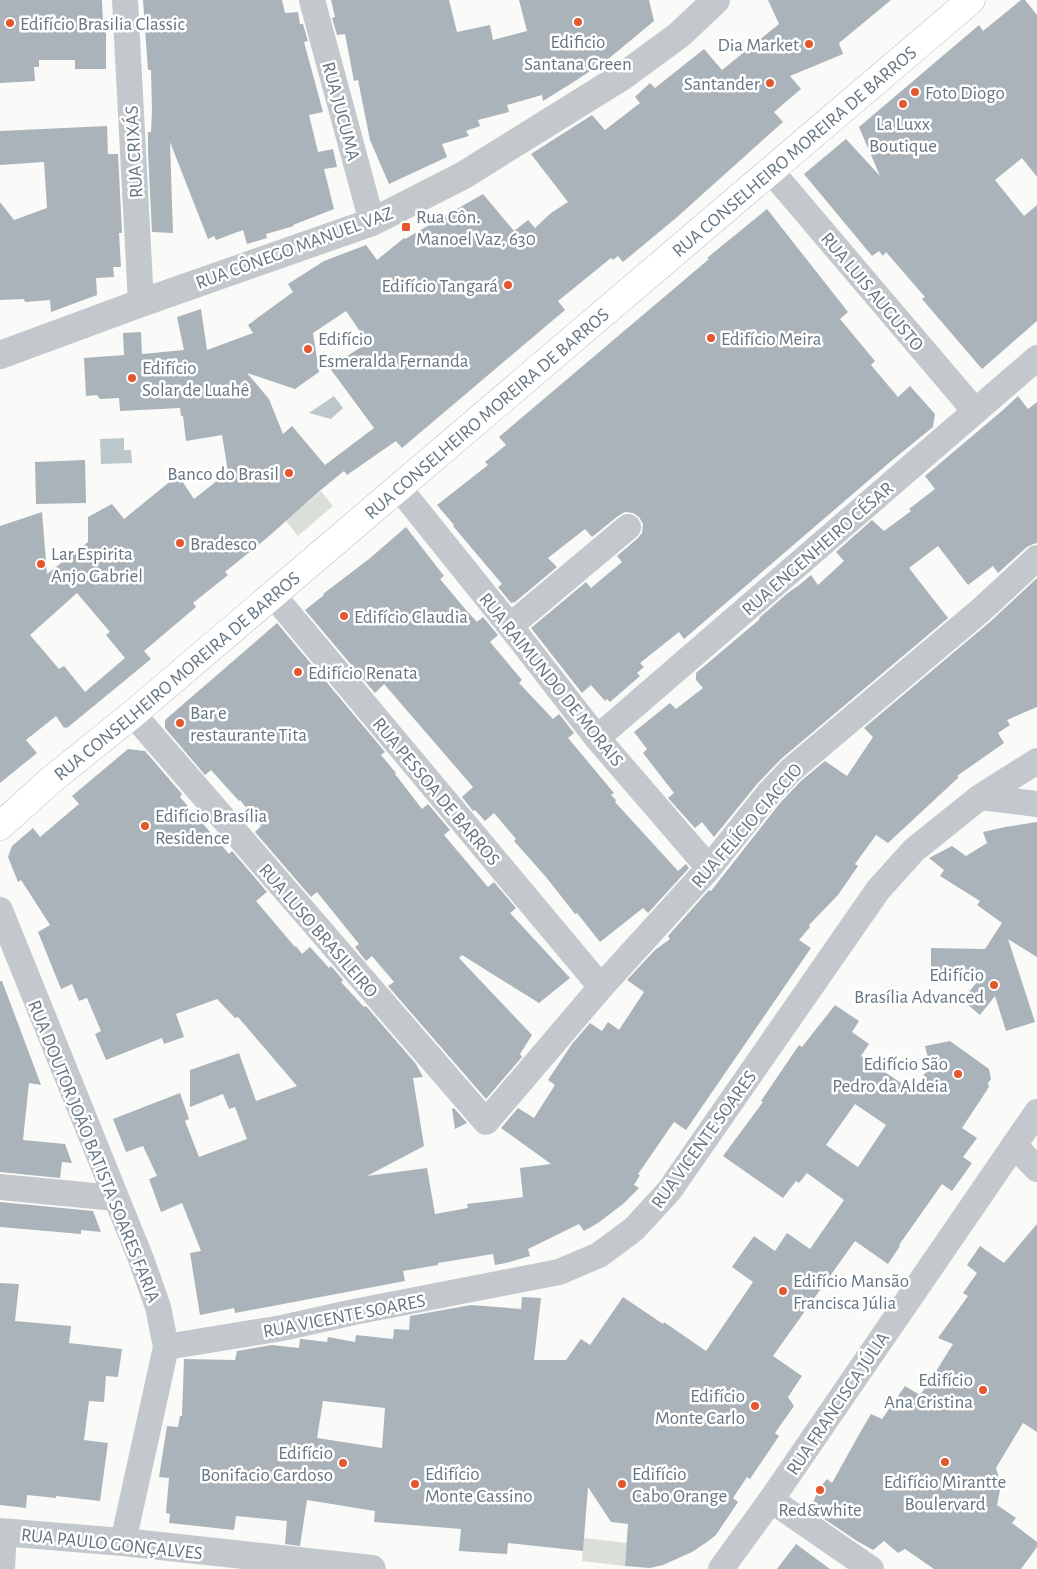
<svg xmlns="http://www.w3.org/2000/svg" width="1037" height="1569" font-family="'Alegreya Sans',sans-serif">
<rect width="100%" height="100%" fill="#fafaf8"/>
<path fill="#dadfd7" d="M321,491L333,506L298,536L286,521Z
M584,1538L627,1543L625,1566L582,1561Z"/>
<path fill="#bbc7cb" d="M334,396L343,408L331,419L309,413Z
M124,438V450H131L132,463L101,464L100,439Z"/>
<path fill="#aab3b9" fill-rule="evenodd" d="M0,0H102L103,23H106V69H75V60H39V67H34L35,81L0,83Z
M143,0H282L285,13L298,12L300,24H303L308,41L304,42L323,112L309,115L318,152L333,149L337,167L324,169L334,209L293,225L294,226L266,234L267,238L247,244L243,230L216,240L214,236L208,239L170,142L173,233L152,232L148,152V132H151L152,111L151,70H148Z
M331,0H449L457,32L490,25L493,40L527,31L519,0H649L654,21L607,60L572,83L543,101L542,95L507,105L509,112L478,120L480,126L466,131L469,136L442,144L447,157L389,184L370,140L358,80L354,81L345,34L337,35L332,18L335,17Z
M768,0H891L839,43L843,54L790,76L801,89L774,112L783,122L676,218L623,262L618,256L613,260L611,258L558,301L565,310L402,448L396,441L347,475L344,471L322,489L268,537L225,572L228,575L193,603L196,607L144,651L151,659L67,728L66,727L64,728L56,716L26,740L37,753L0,783V526L42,512L47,574L88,542V517L112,504L124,519L178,475L194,499L228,472L222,435L186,441L183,416H181L180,408L120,411L119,398L100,399L97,395L86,396L84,358L124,355L123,333L141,332L142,354L184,350L177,317L201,309L207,350L253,333L248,325L293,292L288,284L324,261L366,245L377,260L404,238L405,239L483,194L514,231L528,220L535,228L551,213L568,202L531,154L592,115L605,130L640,103L635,97L650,83L655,88L704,49L722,70L779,24ZM346,311L368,343L329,367L374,428L325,465L292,426L283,434L269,399L247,373L295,389L319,372L313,333ZM77,593L110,632L106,635L125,658L85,692L64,666L59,669L30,635Z
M1021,0H1025L1037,15V177L1022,158L995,180L1024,216L1037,205V321L982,369L922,299L925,297L886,252L883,256L879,251L872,256L804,174L846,139L880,176L859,127L979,25L983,31Z
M107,126L108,154H118L122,233H119L121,267H113L114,277L96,278L97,295L51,312L50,300L25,302L24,299L0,300V202L14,220L47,208L44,162L0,165V131Z
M767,209L848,312L840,319L875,361L871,365L898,397L910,386L935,414L933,427L890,462L684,639L679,632L640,663L644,667L637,673L640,676L610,702L607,699L605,701L591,685L582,693L531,628L586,582L591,588L622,562L617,556L638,538L642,533L643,524L639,517L633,513L625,512L618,516L592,537L585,529L548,558L557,567L515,602L511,603L498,587L502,584L453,526L454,525L437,505L488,465L485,462L506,445L499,437L709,259L707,258Z
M1018,396L1028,409L1037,402V543L1033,544L1027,547L998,573L993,566L968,585L938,546L909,568L948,618L781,759L757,784L714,837L702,822L695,828L668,798L674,793L643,753L647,749L634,732L670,703L676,709L703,688L696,680V673L760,619L759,618L789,592L798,586L811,575L818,585L844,561L836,552L872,520L884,531L911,511L909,509L935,489L925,476L1003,410Z
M85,460L86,503L36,504L35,462Z
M406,527L444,576L440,579L466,610L477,622L483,617L498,635L490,642L522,680L519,683L553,719L559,714L574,733L568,738L614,793L611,795L616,800L615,802L678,871L686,864L689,868L648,913L643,908L600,942L577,913L575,914L546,877L514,841L516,839L494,813L485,821L475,810L473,811L462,797L473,787L384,684L375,693L305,610L324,595L323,594L369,559Z
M1037,578V707L1007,720L1010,725L998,733L1004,743L957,776L959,777L888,843L876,835L855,864L858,866L838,895L809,925L810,927L799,940L811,948L686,1130L674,1122L638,1174L640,1175L634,1185L639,1188L623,1204L598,1223L584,1231L579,1224L528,1249L530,1256L506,1263L495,1265L493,1254L438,1263V1265L403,1271L405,1281L235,1313L234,1308L200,1315L190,1253L201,1251L182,1203L161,1212L149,1179L157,1176L143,1146L126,1152L113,1119L180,1093L189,1119L185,1121L199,1157L247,1139L235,1107L229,1109L223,1094L190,1107V1070L239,1053L256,1101L297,1086L238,1017L235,1018L217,999L176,1014L184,1037L164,1044L162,1038L106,1060L95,1034L101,1031L87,998L79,1001L72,984L61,989L38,932L50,925L21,880L18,882L8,857L12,846L33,828L40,837L79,804L72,796L128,749L145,751L182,794L180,797L229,854L232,851L267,892L256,901L295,947L296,946L302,954L310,947L329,968L331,966L343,980L341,982L364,1007L366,1006L416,1064L423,1077L413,1078L424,1146L367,1176L427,1168L435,1214L468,1208L467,1204L523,1197L520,1168L551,1164L501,1128L518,1108L534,1118L555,1085L548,1080L572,1044L590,1023L602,1031L608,1022L619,1030L644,992L627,980L655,950L670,939L668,936L709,890L711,891L780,803L801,781L825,761L847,776L873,737L864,728L991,621Z
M277,623L385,752L381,755L396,773L395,774L422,809L428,804L450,830L444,835L488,887L494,882L516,908L510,913L570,978L539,1003L462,955L459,958L532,1035L520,1054L522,1057L486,1099L388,986L394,982L372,956L366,961L355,947L359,944L317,892L311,897L255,832L261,826L240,800L239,801L211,770L205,775L165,728V720Z
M1037,822V957L1008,939L1035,1022L1006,1031L995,996L980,1015L962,1000L978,981H931V948L985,949L1002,923L977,905L980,901L940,876L944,870L929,858L952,846L966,856L987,843L983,832L1005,827Z
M0,981H2L41,1085L29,1083L23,1140L65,1144L72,1163L62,1162L60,1178L0,1172Z
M835,1005L859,1021L852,1032L869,1044L861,1056L913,1091L930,1066L925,1046L950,1041L989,1069L991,1079L988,1083L989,1087L962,1128L977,1138L963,1157L972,1163L952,1191L942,1184L899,1245L900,1246L888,1264L855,1241L773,1356L802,1376L788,1397L794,1406L775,1433L779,1436L750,1479L747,1477L733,1498L738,1502L716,1535L707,1542L692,1552L663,1565L650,1568L625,1566L628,1524L611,1522L588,1487L583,1551L508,1543L507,1554L459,1551L461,1529L374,1522L375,1511L307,1500L300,1546L285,1544L287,1521L236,1516L234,1530L169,1523L170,1514L166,1513L169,1478L159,1477L167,1426L178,1427L180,1416H182L184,1359L235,1360L237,1351L272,1345L299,1348L300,1339H302L327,1342L328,1337L355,1342L356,1335L393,1339L394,1329L409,1330L410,1316L471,1305L521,1309L522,1297L541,1298L534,1360H566L581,1339L590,1345L623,1297L663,1324L664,1322L706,1351L753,1282L732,1267L754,1236L775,1251L787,1233L810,1249L844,1200L807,1173L799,1183L796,1181L783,1198L723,1156L763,1102L761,1101L799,1045L802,1047ZM855,1104L886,1125L858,1167L826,1145ZM323,1401L385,1408L382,1448L317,1438Z
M454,1108L467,1123L455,1129L452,1109Z
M0,1202L93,1211L101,1232L81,1230V1234L0,1227Z
M1037,1224V1432L1023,1423L996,1468L1001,1485L997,1505L1016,1518L1012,1523L1037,1542V1547L1021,1569H934L905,1549L898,1553L884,1541L873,1550L857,1541L811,1510V1507L819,1489L827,1479L832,1483L861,1431L871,1414L882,1419L905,1386L920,1395L930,1381L953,1344L938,1338L968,1296L963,1293L977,1273L967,1265L980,1246L1004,1263Z
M0,1283L19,1284L15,1321L71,1326L69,1343L122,1349L118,1377L106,1376L104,1402L89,1401L84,1440L108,1443L100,1501L56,1496V1498L27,1495L26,1508L0,1505Z
M796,1544L830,1569H777Z"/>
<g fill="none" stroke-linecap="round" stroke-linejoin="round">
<defs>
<g id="secondary">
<path id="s1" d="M0,826L51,780L133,714L971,0"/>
</g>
</defs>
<use href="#secondary" stroke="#b3babf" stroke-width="29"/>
<path stroke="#c3c8cc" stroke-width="26" d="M125,0L141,303
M312,0L372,222
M771,171L975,411
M399,488L510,626L597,738L709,868
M273,595L601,987
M510,626L628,527
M133,714L486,1122L601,987L709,868L769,793L791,770L981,610L1037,558
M597,738L1037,358
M980,797L1037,804
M0,910L141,1259L158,1307L166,1347L123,1542
M1014,1145L1037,1169
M0,1187L115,1198
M166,1347L282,1328L354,1312L559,1272L599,1255L634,1229L669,1191L878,890L914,850L980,797L1037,761
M771,1500L871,1569
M2,1569L4,1532
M721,1569L771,1500L1037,1112"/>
<path stroke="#c3c8cc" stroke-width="28" d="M0,355L141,303L372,222L464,175L623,76L679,35L716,0
M0,1532L123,1542L372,1569"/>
<use href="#secondary" stroke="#fff" stroke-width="28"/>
</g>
<g fill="#e4572e" stroke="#fff" stroke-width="2">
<circle cx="578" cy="22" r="5"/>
<circle cx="10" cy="23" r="5"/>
<circle cx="809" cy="44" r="5"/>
<circle cx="770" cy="83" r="5"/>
<circle cx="915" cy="92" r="5"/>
<circle cx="903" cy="104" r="5"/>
<rect x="401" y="222" width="10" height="10" rx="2.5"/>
<circle cx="508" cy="285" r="5"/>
<circle cx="711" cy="338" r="5"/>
<circle cx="308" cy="349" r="5"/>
<circle cx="132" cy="378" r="5"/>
<circle cx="289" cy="473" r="5"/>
<circle cx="180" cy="543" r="5"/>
<circle cx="41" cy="564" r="5"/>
<circle cx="344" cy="616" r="5"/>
<circle cx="298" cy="672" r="5"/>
<circle cx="180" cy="723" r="5"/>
<circle cx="145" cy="826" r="5"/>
<circle cx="994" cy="985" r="5"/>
<circle cx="958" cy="1074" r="5"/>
<circle cx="783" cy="1291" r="5"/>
<circle cx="983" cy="1390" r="5"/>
<circle cx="755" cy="1406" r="5"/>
<circle cx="945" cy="1462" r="5"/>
<circle cx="343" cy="1463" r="5"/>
<circle cx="415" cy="1484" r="5"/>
<circle cx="622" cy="1484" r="5"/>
<circle cx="820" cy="1490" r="5"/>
</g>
<g text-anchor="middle" stroke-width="5" stroke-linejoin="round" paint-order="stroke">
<g font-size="19" fill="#657683" stroke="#fff" text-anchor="start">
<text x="20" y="30">Edifício Brasilia Classic</text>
<text x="578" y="48" text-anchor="middle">Edificio<tspan x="578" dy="22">Santana Green</tspan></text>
<text x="799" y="51" text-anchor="end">Dia Market</text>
<text x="760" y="90" text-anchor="end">Santander</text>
<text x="925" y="99">Foto Diogo</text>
<text x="903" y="130" text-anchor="middle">La Luxx<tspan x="903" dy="22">Boutique</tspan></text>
<text x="416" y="223">Rua Côn.<tspan x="416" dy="22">Manoel Vaz, 630</tspan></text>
<text x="498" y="292" text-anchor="end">Edifício Tangará</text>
<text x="318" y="345">Edifício<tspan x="318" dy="22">Esmeralda Fernanda</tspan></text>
<text x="721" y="345">Edifício Meira</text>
<text x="142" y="374">Edifício<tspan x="142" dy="22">Solar de Luahê</tspan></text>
<text x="279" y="480" text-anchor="end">Banco do Brasil</text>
<text x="190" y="550">Bradesco</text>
<text x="51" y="560">Lar Espirita<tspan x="51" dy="22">Anjo Gabriel</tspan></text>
<text x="354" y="623">Edifício Claudia</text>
<text x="308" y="679">Edifício Renata</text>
<text x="190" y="719">Bar e<tspan x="190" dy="22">restaurante Tita</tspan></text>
<text x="155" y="822">Edifício Brasília<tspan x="155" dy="22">Residence</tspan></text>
<text x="984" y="981" text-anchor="end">Edifício<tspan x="984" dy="22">Brasília Advanced</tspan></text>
<text x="948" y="1070" text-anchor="end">Edifício São<tspan x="948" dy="22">Pedro da Aldeia</tspan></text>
<text x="793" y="1287">Edifício Mansão<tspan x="793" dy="22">Francisca Júlia</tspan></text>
<text x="973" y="1386" text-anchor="end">Edifício<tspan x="973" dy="22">Ana Cristina</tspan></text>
<text x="745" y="1402" text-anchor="end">Edifício<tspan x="745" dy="22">Monte Carlo</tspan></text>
<text x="333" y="1459" text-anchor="end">Edifício<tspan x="333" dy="22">Bonifacio Cardoso</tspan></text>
<text x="425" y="1480">Edifício<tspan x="425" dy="22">Monte Cassino</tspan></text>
<text x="632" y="1480">Edifício<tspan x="632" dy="22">Cabo Orange</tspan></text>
<text x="945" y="1488" text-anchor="middle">Edifício Mirantte<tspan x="945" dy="22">Boulervard</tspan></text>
<text x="820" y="1516" text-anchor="middle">Red&amp;white</text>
</g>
<g font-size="19" fill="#657683" stroke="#fff">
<text transform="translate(342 111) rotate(75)" y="7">RUA JUCUMA</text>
<text dy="7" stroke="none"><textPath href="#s1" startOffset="1042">RUA CONSELHEIRO MOREIRA DE BARROS</textPath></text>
<text transform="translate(133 152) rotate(-93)" y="7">RUA CRIXÁS</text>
<text transform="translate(294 247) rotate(-20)" y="7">RUA CÔNEGO MANUEL VAZ</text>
<text transform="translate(873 291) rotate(50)" y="7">RUA LUIS AUGUSTO</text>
<text dy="7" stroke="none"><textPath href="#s1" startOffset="638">RUA CONSELHEIRO MOREIRA DE BARROS</textPath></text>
<text transform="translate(817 548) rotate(-41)" y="7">RUA ENGENHEIRO CÉSAR</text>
<text dy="7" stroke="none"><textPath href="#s1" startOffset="232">RUA CONSELHEIRO MOREIRA DE BARROS</textPath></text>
<text transform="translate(552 679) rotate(51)" y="7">RUA RAIMUNDO DE MORAIS</text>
<text transform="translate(437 791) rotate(50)" y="7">RUA PESSOA DE BARROS</text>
<text transform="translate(746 825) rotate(-49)" y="7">RUA FELÍCIO CIACCIO</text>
<text transform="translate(319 930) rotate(49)" y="7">RUA LUSO BRASILEIRO</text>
<text transform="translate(703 1139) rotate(-54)" y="7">RUA VICENTE SOARES</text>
<text transform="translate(95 1151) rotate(68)" y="7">RUA DOUTOR JOÃO BATISTA SOARES FARIA</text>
<text transform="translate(344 1315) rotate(-11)" y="7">RUA VICENTE SOARES</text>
<text transform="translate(837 1403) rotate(-56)" y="7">RUA FRANCISCA JÚLIA</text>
<text transform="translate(112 1543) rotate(6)" y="7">RUA PAULO GONÇALVES</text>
</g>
</g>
</svg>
